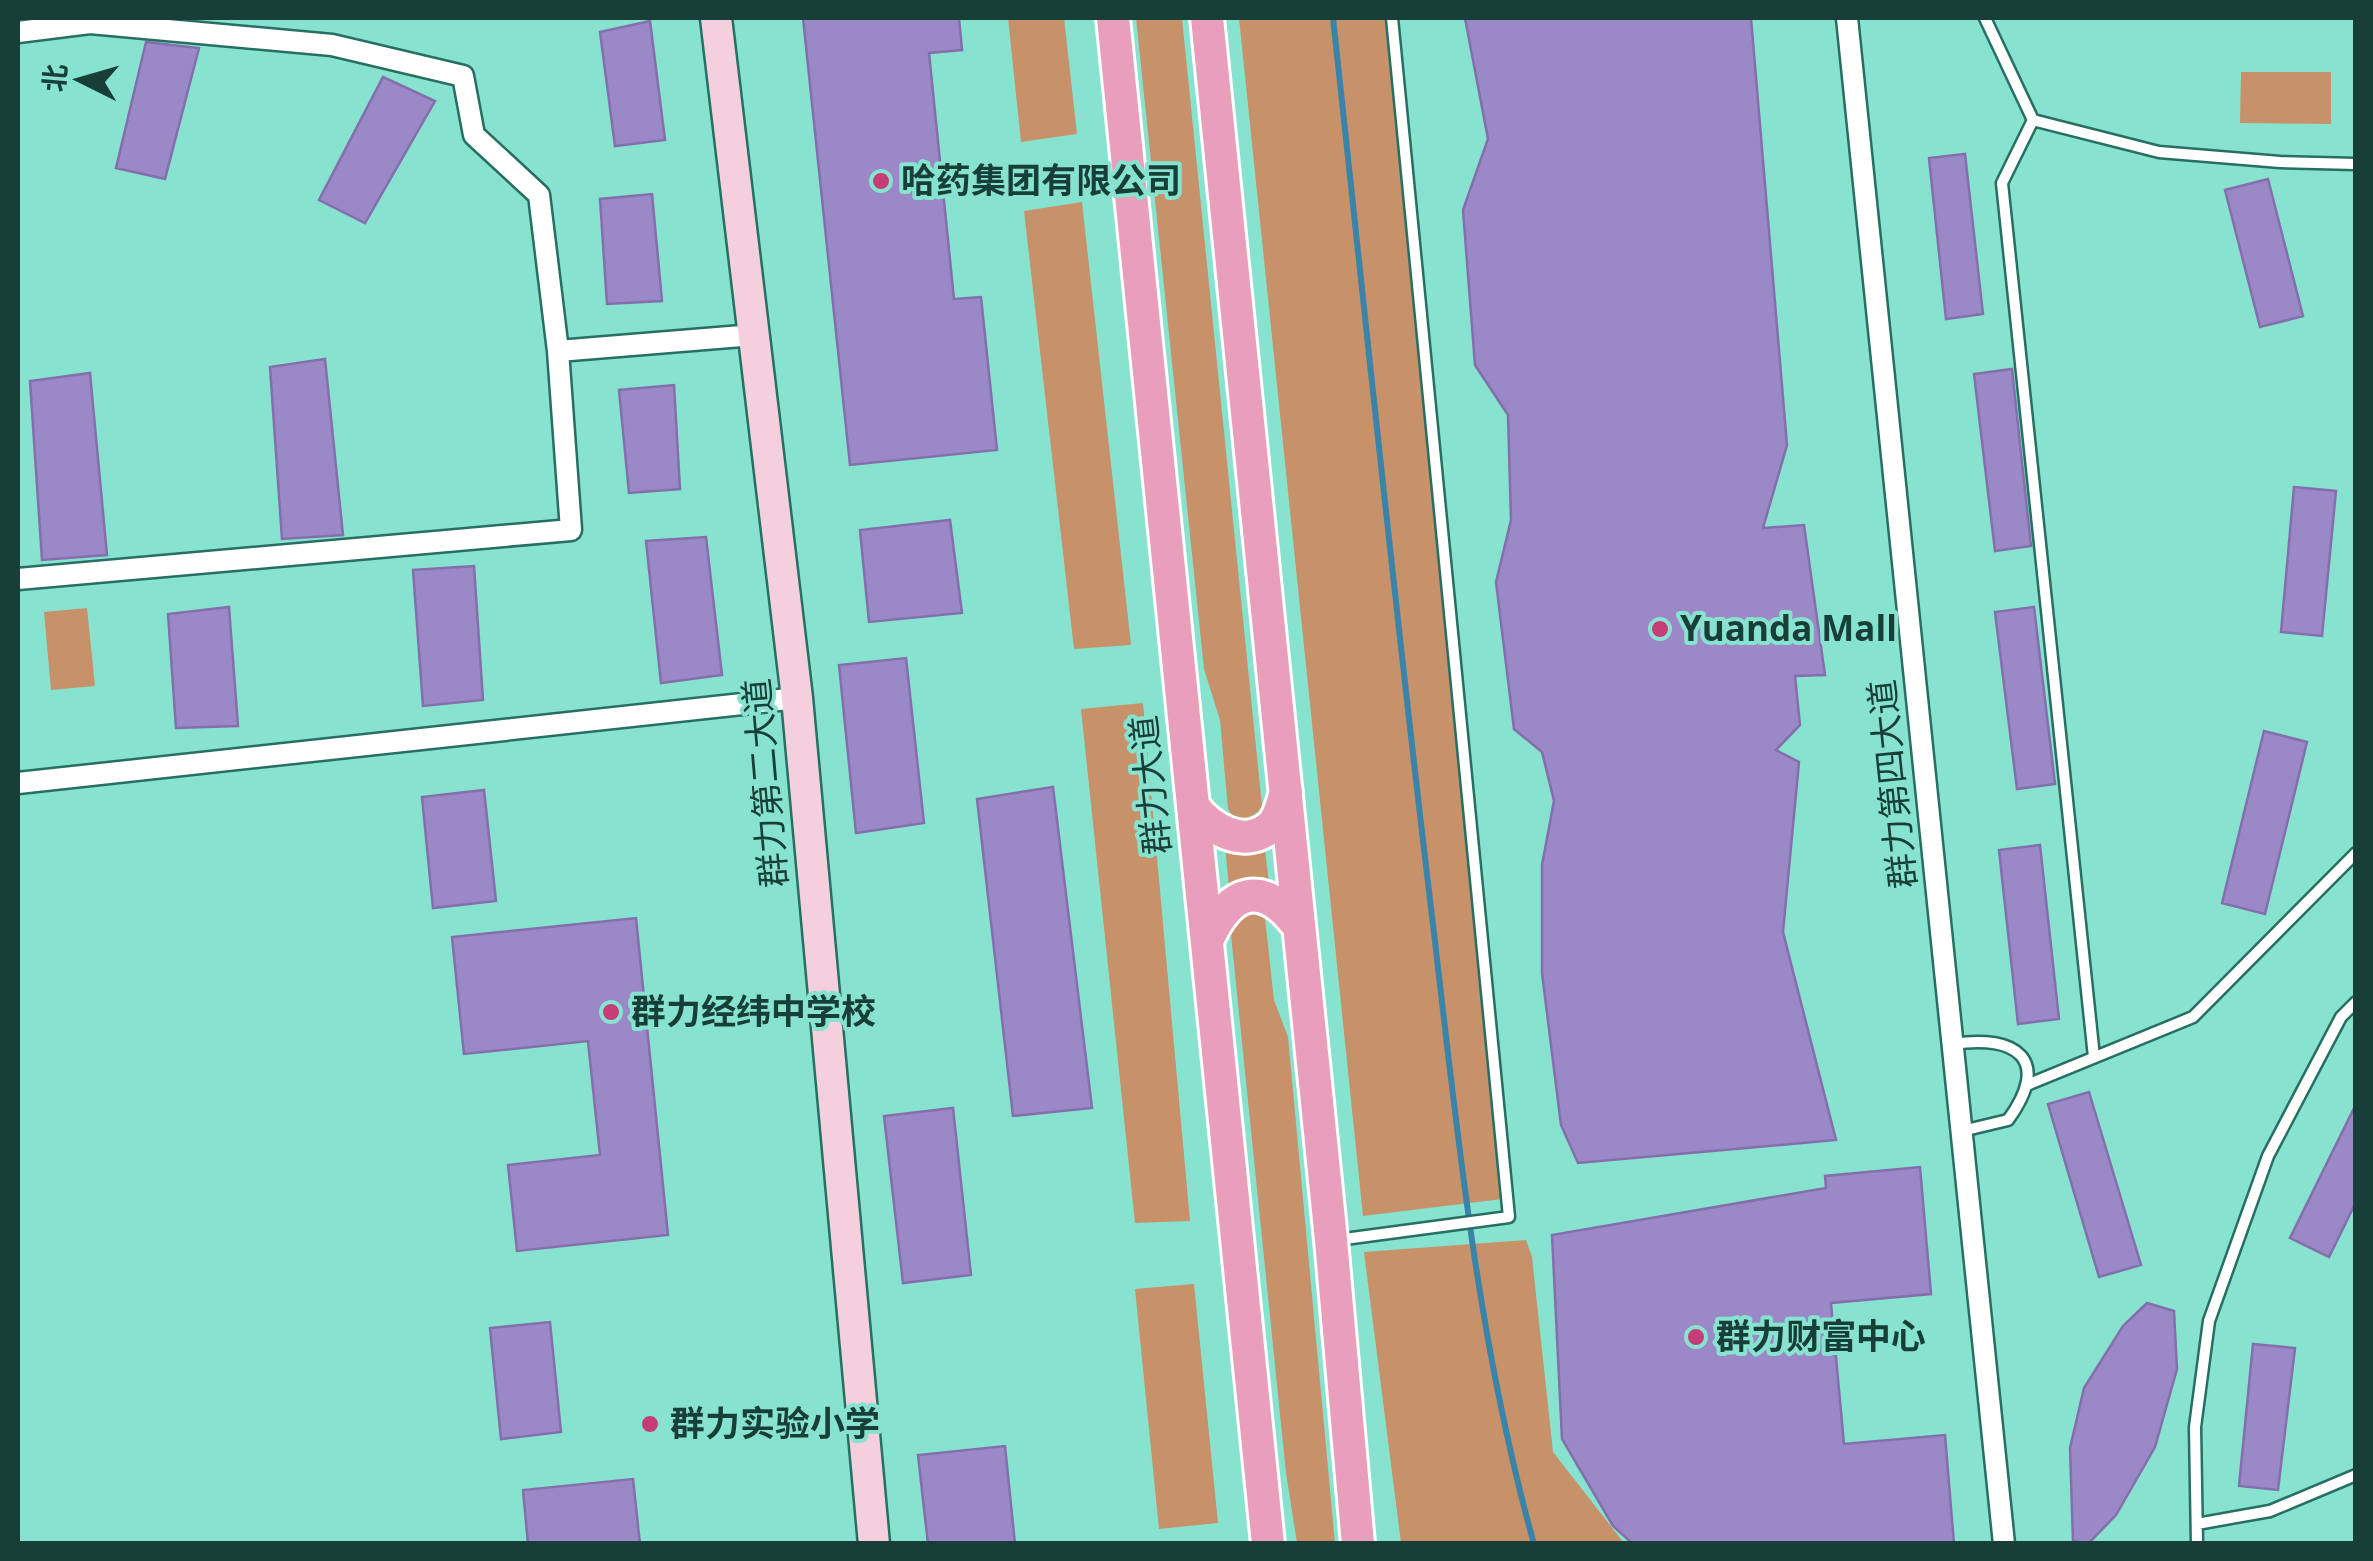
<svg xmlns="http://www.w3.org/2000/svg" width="2373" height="1561" font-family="'Open Sans','Noto Sans SC',sans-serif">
<rect width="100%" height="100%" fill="#87e3cf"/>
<path fill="#c79269" d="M1008,18H1064L1077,134L1021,142Z
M1136,18H1182L1262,806L1258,812L1246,819L1232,816L1228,809L1220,720L1204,669Z
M1239,18H1385L1502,1199L1363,1216Z
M2241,72H2331V124L2240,123Z
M1082,202L1131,645L1074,649L1024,211Z
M87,608L95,686L51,690L44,612Z
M1143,703L1190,1221L1135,1223L1081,709Z
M1264,842L1269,883L1229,888L1225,846Z
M1247,912L1265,918L1274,1000L1288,1037L1335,1543H1297L1286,1473L1230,925Z
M1526,1240L1532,1257L1553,1452L1624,1543H1401L1364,1252Z
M1194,1284L1218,1523L1159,1529L1135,1289Z"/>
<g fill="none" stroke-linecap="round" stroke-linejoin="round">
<path stroke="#3984a8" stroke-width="6" d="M1333,18C1366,323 1397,628 1434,933C1458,1138 1478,1344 1534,1544"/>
</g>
<path fill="#9b88c6" stroke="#836fac" stroke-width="2.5" d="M803,18H959L962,50L929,53L954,299L981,297L997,450L850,465Z
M1465,18H1751L1787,445L1763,528L1804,525L1825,675L1795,676L1800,725L1776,750L1799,762L1783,932L1836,1140L1578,1163L1561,1125L1542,973V865L1554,801L1542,752L1514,729L1496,582L1511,520L1508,415L1475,365L1463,210L1488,139Z
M650,21L665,140L615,146L600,32Z
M146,42L199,48L165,179L116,168Z
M383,77L435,101L365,223L319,200Z
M1965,154L1983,314L1946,319L1929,158Z
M2268,179L2303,316L2260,327L2225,190Z
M652,194L662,301L607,304L600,199Z
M325,359L343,535L282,539L270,367Z
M2012,369L2031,546L1995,551L1974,374Z
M90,373L107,555L42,560L30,381Z
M674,385L680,489L629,493L619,390Z
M2294,487L2336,491L2322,636L2281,632Z
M950,520L962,613L869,622L860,530Z
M706,537L722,675L661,683L646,541Z
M474,566L483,700L423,706L413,570Z
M229,607L238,726L176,728L168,614Z
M2034,607L2055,784L2017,789L1995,612Z
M906,658L924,823L856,833L839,665Z
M2264,731L2307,742L2265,914L2222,903Z
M1053,787L1092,1108L1013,1116L977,799Z
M484,790L496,901L433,908L422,797Z
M2040,845L2059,1019L2018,1024L1999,850Z
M636,918L668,1235L517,1251L508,1165L600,1155L588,1041L464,1054L452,937Z
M2089,1092L2141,1265L2099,1277L2048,1104Z
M2356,1104V1202L2329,1257L2290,1238Z
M953,1108L971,1275L903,1283L884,1116Z
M1920,1167L1931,1294L1831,1303L1844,1444L1945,1435L1954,1544H1633L1613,1526L1562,1439L1552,1235L1826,1188L1825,1176Z
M2147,1303L2174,1311L2177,1369L2155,1447L2116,1515L2088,1544L2073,1541L2070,1448L2084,1388L2123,1326Z
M550,1322L561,1432L501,1439L490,1328Z
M2253,1344L2295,1348L2278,1490L2239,1486Z
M1005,1446L1015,1544H928L918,1455Z
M633,1479L640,1544H528L523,1490Z"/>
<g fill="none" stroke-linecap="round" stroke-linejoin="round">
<defs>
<path id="lane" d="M1985,18L2033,120L2159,152L2280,162L2356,164
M2033,120L2002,183L2094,1057
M1953,1044C2017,1034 2052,1060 2008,1120L1962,1131
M2027,1085L2193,1017L2356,853
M1337,1240L1509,1217L1392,18
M2197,1524L2270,1511L2356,1475
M2197,1544L2195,1427L2209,1321L2268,1156L2341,1017L2356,1002"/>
<path id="street" d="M1847,18L2004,1544
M18,32L90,23L332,45L463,76L474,135L539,195L558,351L571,530L18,579
M558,351L754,335
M18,783L797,698"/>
<path id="secondary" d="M716,18L797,698L874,1544"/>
<path id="primary" d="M1113,18L1268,1544
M1207,18L1331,1240L1358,1544
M1193,806C1209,828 1243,849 1269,828C1280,820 1282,804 1286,792
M1207,941C1229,889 1263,878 1299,927"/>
</defs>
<use href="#lane" stroke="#276f62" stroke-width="15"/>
<use href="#street" stroke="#276f62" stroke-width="25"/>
<use href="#secondary" stroke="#276f62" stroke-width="35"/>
<use href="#primary" stroke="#fff" stroke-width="38"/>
<use href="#lane" stroke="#fff" stroke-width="10"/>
<use href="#street" stroke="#fff" stroke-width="20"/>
<use href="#secondary" stroke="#f4cfdd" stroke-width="30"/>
<use href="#primary" stroke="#e99fbc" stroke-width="32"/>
</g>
<g fill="#c63c77" stroke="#87e3cf" stroke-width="4">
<circle cx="881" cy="181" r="10"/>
<circle cx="1660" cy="629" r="10"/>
<circle cx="611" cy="1012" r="10"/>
<circle cx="1696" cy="1337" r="10"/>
<circle cx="650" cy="1424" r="10"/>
</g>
<g text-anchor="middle" stroke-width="8" stroke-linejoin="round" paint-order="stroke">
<g font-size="35" font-weight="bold" fill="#183f37" stroke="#87e3cf" text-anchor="start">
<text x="901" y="193">哈药集团有限公司</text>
<text x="1680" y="641">Yuanda Mall</text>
<text x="631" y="1024">群力经纬中学校</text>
<text x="1716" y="1349">群力财富中心</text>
<text x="670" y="1436">群力实验小学</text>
</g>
<g font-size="35" fill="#183f37" stroke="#87e3cf">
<text transform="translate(766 783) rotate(-95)" y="12">群力第二大道</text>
<text transform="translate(1893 784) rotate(-96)" y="12">群力第四大道</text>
<text transform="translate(1151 785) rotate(-96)" y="12">群力大道</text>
</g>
</g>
<rect width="2373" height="1561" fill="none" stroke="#183f37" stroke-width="40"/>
<g transform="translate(80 80) rotate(275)" stroke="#87e3cf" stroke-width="8" paint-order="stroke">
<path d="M0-8L18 38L0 25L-18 38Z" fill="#183f37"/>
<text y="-15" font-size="28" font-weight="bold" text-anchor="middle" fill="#183f37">北</text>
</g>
</svg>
